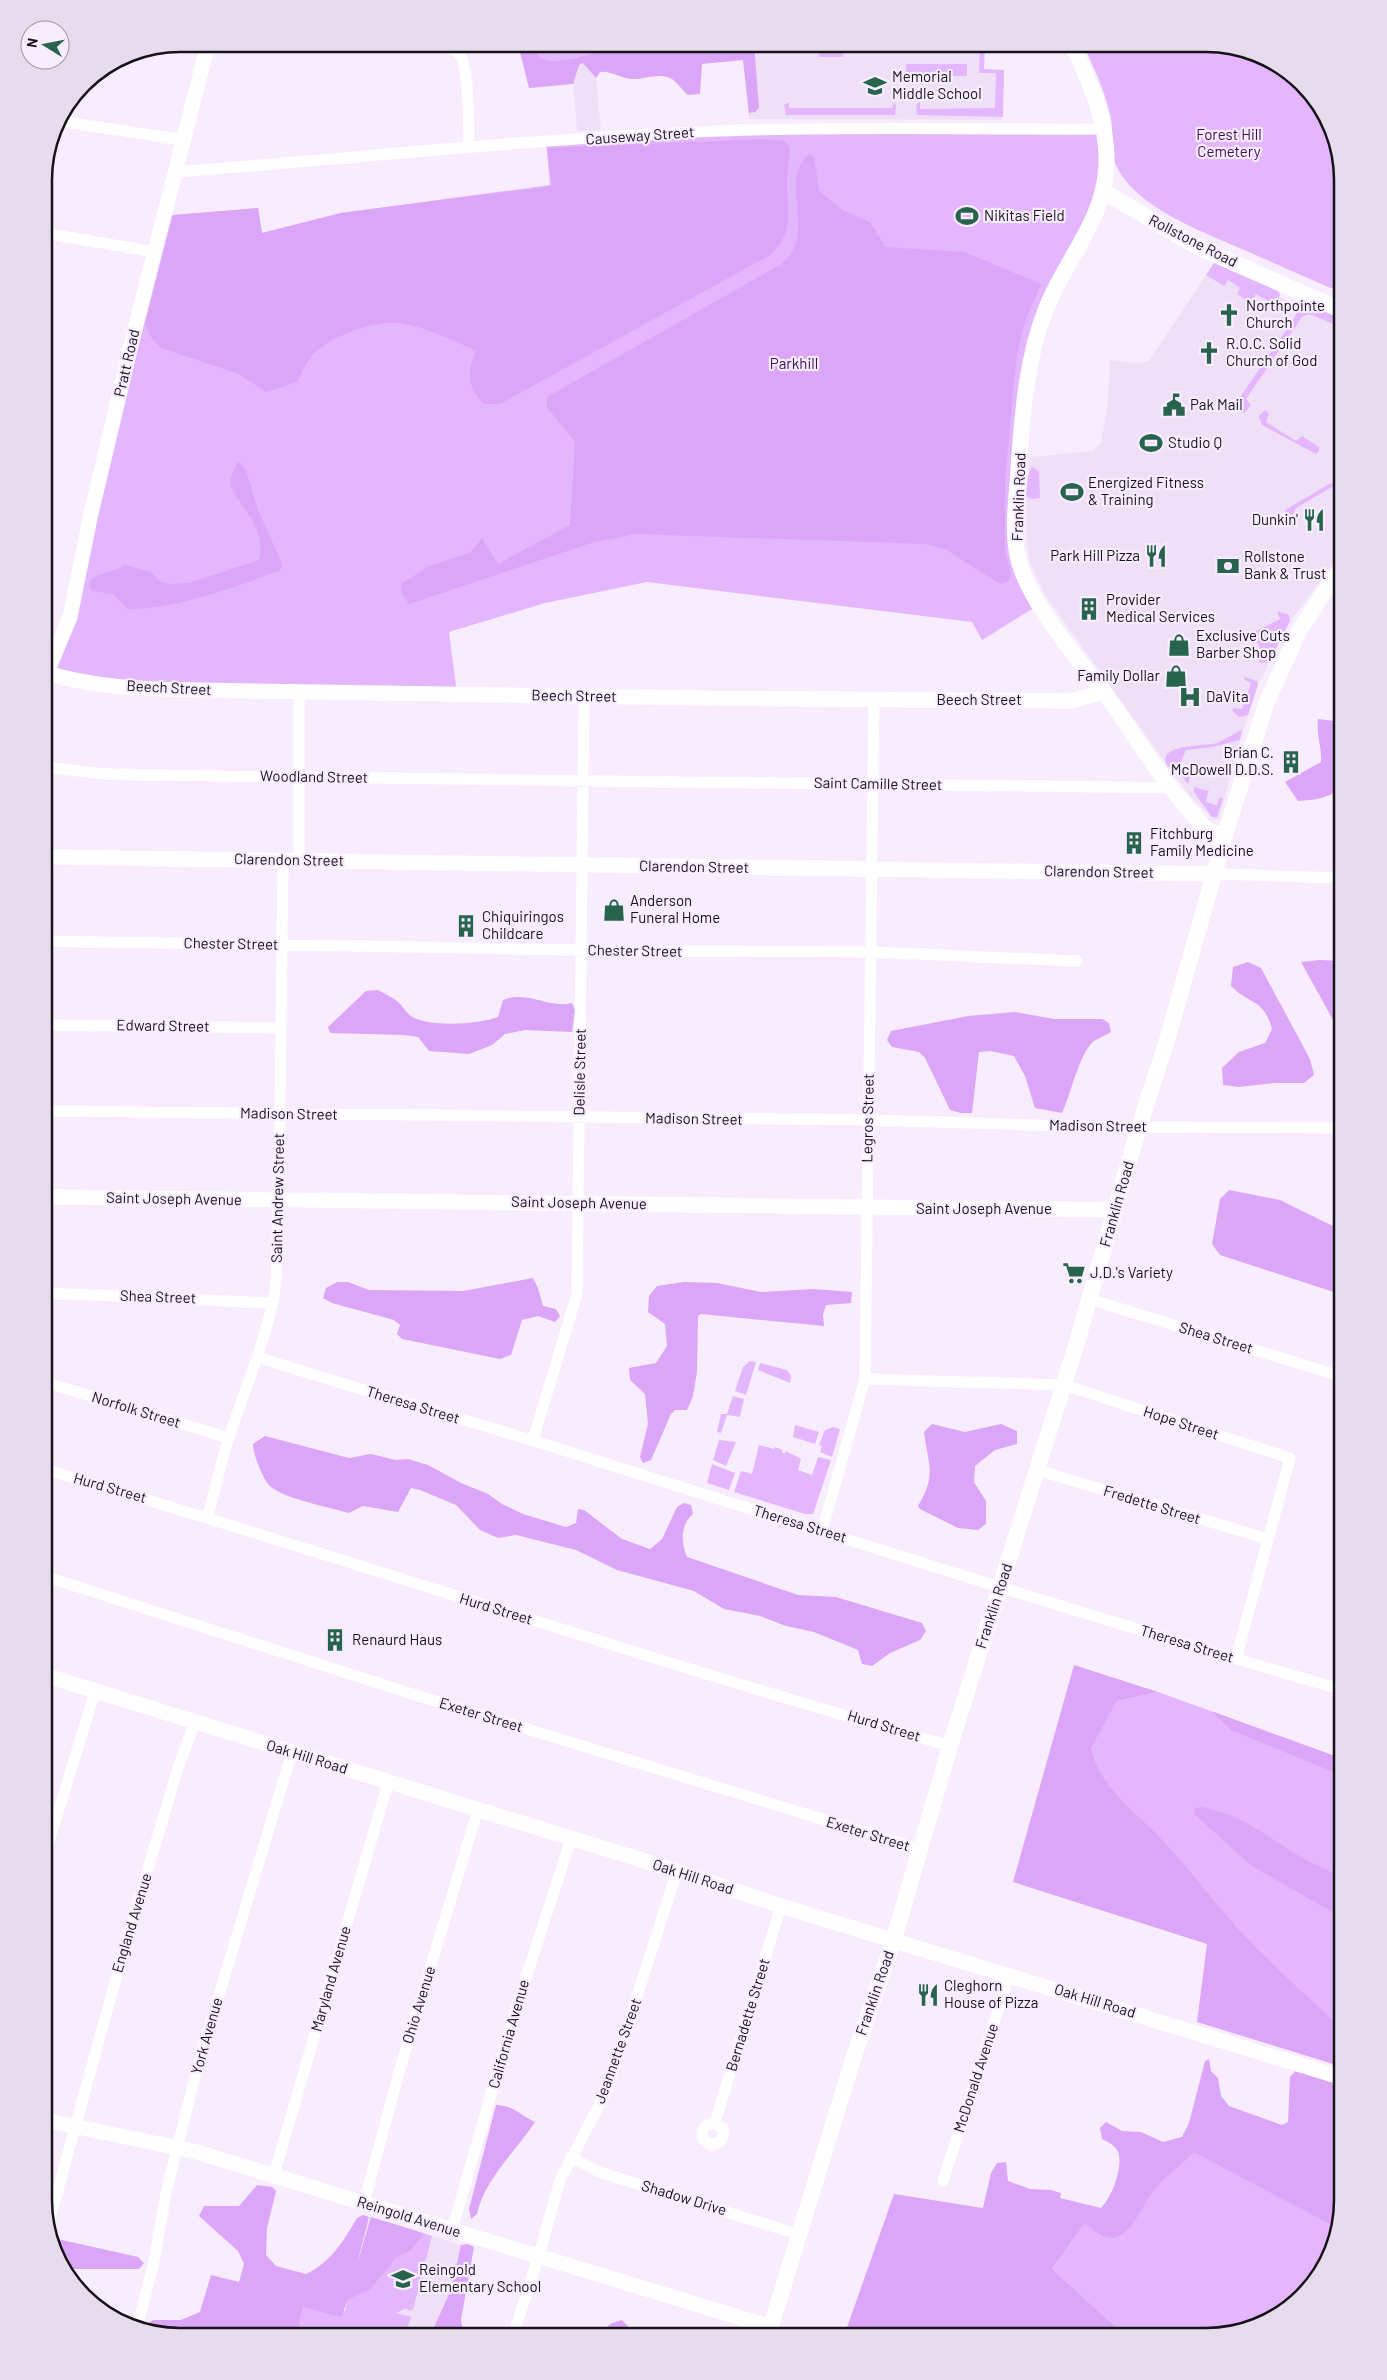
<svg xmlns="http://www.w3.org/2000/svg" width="1387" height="2380" font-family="Barlow,sans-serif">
<rect width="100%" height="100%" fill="#f8edff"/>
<path fill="#efe0f8" d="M518,44H985L984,69L1004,70L1002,120L749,119L743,60L600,72L596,78L601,130L577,131L573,84L529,88Z
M1214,263L1279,292L1280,297L1298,305L1302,302L1340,319L1343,324V550L1287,626L1257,687L1236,754L1219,819L1214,820L1190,796L1175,776L1045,595L1030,563L1027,544L1026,496L1030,457L1093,451L1101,443L1108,402L1110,360L1140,363L1149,361Z
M369,2217L461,2245L451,2290L447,2336H192L211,2275L345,2311Z"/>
<path fill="#e4b6fe" d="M531,44H621C604,50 561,66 543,59C537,56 534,50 531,44Z
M819,44H843V57H819Z
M980,44H985L984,69L1004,70L1003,117L917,115L916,105L920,102V109L995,108L996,73H979Z
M1083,44H1216L1283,67L1329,120L1343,181V293C1312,280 1280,266 1249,252C1208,234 1137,209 1117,167C1109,152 1114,135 1111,119C1106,93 1094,68 1083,44Z
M906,64H967V76H906Z
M789,102V108H892L894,102L896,106L895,115H786L784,105Z
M1105,129L1106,171L1037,332L1015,523L1040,604L982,640L972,622L647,582L545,603L449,632L457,694L198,690L47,673L53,662L164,216L258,208L262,233L341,213L550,185L546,142L754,130Z
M1214,263L1278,291L1280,295L1277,301L1273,304L1256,294L1250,303L1237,294L1240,288L1228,280L1224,286L1206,275Z
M1304,302L1338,317L1342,322L1341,327L1309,314L1302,317L1246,399L1251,405L1244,413L1234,406L1295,317C1297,310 1294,303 1304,302Z
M1265,410L1269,414L1266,422L1296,441L1302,436L1319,447V451L1316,454L1262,425L1259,416Z
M1032,467L1039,471L1040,498L1031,499L1026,496L1028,476Z
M1331,483L1343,486V490L1338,486L1332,487L1296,508L1291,518L1290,516L1287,517L1285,510Z
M1277,611L1289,615L1290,621L1269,662L1260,663L1254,654L1261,649L1252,633L1280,619Z
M1244,677L1257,681L1258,685L1248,715L1239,717L1232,710L1234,708L1242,709L1251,683L1245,680Z
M1242,730L1240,740L1212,747L1186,750L1181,762L1184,771L1190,777L1188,784L1173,764L1168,767C1153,744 1205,746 1213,744C1223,742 1232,734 1242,730Z
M1194,787L1207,791L1209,788L1206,802L1217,805L1219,798H1223L1217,817H1212L1194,792Z
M750,1361L756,1362L746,1395L735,1391L743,1367Z
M760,1363L787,1370L791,1376L790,1383L758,1370Z
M733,1396L744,1399L740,1417L727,1415L721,1433L717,1432L721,1414H727Z
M795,1425L819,1432L815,1444L793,1437Z
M833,1427L840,1429L832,1457L820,1452L822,1446L819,1445L825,1430Z
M719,1440L736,1442L726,1466L713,1460Z
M759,1445L774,1449L775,1447L783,1450L782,1453H785L786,1451L801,1459L798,1470L812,1475L818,1457L831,1460L813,1514H805L734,1492L741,1471L752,1474Z
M712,1464L735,1473L729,1490L707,1483Z
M1158,1692L1343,1759V2051L1084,1762L1117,1701Z
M1194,2151L1335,2227L1320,2275L1267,2322L1206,2336H1126L1052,2269L1085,2223Z
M420,2232L432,2236L413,2310L408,2311L407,2308L396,2313L411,2317L405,2336H297L303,2307L345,2311L348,2300L371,2289L396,2258L410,2251L424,2235Z"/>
<path fill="#dba5f8" d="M518,44H531C534,50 537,56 543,59C561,66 604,50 621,44H754L759,108L755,112L749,113L743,60L702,64L700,94L688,95C683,91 677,82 672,79C661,72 645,79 633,79C622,79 610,70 600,72L596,78L583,63L579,65L573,84L529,88Z
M764,139L785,141L790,148C789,160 787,172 787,183C787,215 795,231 770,255L500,404H484C467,387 467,372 476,351C452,340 426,327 400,323C375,319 325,338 310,358C305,365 301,374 297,382L266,392L237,373L161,348L152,339L145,324L173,215L258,208L262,233L341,213L552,186L547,148Z
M809,154L814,157L819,191L844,211L870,222L885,247L964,252L1041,284L1025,321L1017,356L1013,392L1005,481V551L1011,575L1008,582L1000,584L945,549L926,544L636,534L594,542L409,604L402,594L401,584L429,566L471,552L482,538L498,564L570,525L575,442L547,407V397L780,265C784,261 790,256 793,250C809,218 781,180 809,154Z
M238,461L246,470L258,510L280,559L282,566L280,570C238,587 172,610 128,609L113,594L92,591L89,587L90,580C101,572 113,573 125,565L151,572L160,581L169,584L189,583L259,560C269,521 226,497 231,479C232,473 236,466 238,461Z
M1318,719L1343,722V785C1332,798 1315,800 1298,801L1285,782L1321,762C1322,747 1316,734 1318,719Z
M1319,960L1343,961V1038L1301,962Z
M1248,962L1261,968L1310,1059L1314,1075L1304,1083H1275L1239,1087L1223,1085L1222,1068L1239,1052L1265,1043L1272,1029C1264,999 1250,1005 1231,986L1233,967Z
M378,990C385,994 392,997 398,1002C403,1006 406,1013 411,1016C428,1028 480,1024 498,1017L503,1000C527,990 549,1009 572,1003L575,1010L572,1032L525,1030L505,1034L492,1045L469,1054L429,1051L418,1037L404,1035L330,1033L328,1027L366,991Z
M1015,1012L1054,1019H1102L1109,1023L1111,1032C1106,1035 1099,1038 1094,1041C1079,1053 1071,1095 1062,1113L1035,1108L1025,1076L1014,1056L990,1051L979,1052L972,1113H961L950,1110L925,1058L919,1052L892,1047L887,1040L891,1031L968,1016Z
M1229,1190L1280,1200L1343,1231V1295L1220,1255L1212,1244L1220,1199Z
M533,1278L538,1288L543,1306L556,1309L560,1316L555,1322L538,1316L522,1320L511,1355L500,1359L402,1339L397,1334L400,1325L394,1320L332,1303L323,1298L326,1288L337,1282H348L369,1290L463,1291Z
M684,1282L717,1283L761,1292L813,1289L852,1292L851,1303L826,1305L823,1315L824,1326L701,1314L698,1316L697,1372L693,1396L687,1410H675L671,1414L651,1460L643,1463L640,1457L648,1424L645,1394L630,1380L629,1368L656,1363L667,1346L665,1324L648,1312L649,1296L657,1286Z
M932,1424L965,1432L1001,1424L1017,1431V1444L995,1450L975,1466L974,1482L986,1501V1524L978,1530L958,1528L920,1509L918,1506C937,1475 928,1464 924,1432Z
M265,1436L349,1458L371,1454L396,1460L408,1459L428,1465L461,1483L488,1494L502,1504L523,1514L566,1527L576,1523L578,1509L584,1510L622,1539L650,1549L662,1539L677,1507L684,1503L691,1505L693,1514C680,1525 681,1543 687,1557L798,1595L836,1597L922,1623L926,1631L920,1640L890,1653L872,1666L862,1664L858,1650L814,1632L786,1626L760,1616L724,1609L694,1591L617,1570L576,1550L516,1535L498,1538L480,1530L456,1505L420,1490L411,1488L398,1512L363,1506L349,1513C332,1508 283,1498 271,1487C263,1480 253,1454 253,1444Z
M1074,1665L1158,1692L1117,1701L1091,1749C1100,1789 1139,1814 1165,1843C1189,1869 1211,1898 1234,1924C1267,1962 1307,1995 1343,2030V2067L1197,2022L1207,1944L1013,1882Z
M1211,1711L1343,1759V1776L1231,1730Z
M1202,1807C1246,1815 1271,1841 1308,1861C1320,1867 1332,1872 1343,1878V1918L1252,1866L1195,1815L1194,1809Z
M1209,2059L1211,2071L1218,2078L1221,2096L1229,2106L1282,2125L1288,2122L1290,2077L1297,2069L1343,2084V2200L1335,2227L1194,2152C1182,2164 1168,2174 1157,2186C1144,2201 1137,2226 1119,2236C1107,2243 1094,2230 1085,2223L1052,2269L1126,2336H844L894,2194L983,2208L991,2173L997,2163L1006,2162L1008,2181L1030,2189L1051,2190L1061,2193L1060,2198L1101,2208C1112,2198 1125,2163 1117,2150C1113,2144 1108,2142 1102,2139L1100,2128L1106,2122L1122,2131L1141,2132L1163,2142L1182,2137L1189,2123L1205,2061Z
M496,2105C515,2106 518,2114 535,2122C516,2151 484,2180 477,2214L471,2219L469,2209Z
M257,2185L272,2187L276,2191L267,2228L266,2255L276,2266L306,2274C331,2262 343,2242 357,2218L363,2215L369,2217L356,2268L371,2217L420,2232L424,2235L410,2251L396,2258L371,2289L348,2300L341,2317L303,2307L297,2336H172L144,2326L153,2320H181L200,2312L211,2275L239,2282L244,2264L238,2251L199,2216L204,2206H239Z
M53,2238L138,2257L144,2263L139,2269H66L58,2260Z
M468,2244L474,2247L461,2320L463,2330L468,2336H430L451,2290L461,2245Z
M622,2320L634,2333L642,2336H596L612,2323Z"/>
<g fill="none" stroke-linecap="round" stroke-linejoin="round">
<path stroke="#fff" stroke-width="11" d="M414,44C428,45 444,44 456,51C471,60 468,129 469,147
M207,49L268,44
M59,121L183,140
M176,172C357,158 539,138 721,131C849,126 977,130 1105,129
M44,233L155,252
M44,767L95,773L136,775L1172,788
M299,860V691
M1215,874L1343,878
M44,941L640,951L872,952L1077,961
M44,1025L281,1028
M44,1111L867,1120L1102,1127L1343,1128
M44,1293L273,1303
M1089,1299L1343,1377
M257,1357C366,1392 476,1422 585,1457C837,1536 1089,1617 1343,1690
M865,1379L1064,1385L1290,1458L1236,1659
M44,1382L229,1438
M533,1440L577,1294L584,697
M44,1469C347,1558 646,1660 950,1746
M1037,1470L1268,1539
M207,1518C215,1491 221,1463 229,1437C246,1386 268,1336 276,1284L280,1113L283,860
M822,1531L865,1379L874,700
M44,1576L406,1692L920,1849
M44,1858L95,1692
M715,2123L723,2128L724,2134L720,2142L712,2145L703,2139L702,2132L705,2126L715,2123L781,1906
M571,2157L599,2172L800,2235
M274,2175L388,1783
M943,2181L1009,1976
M364,2203L399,2072L478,1809
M49,2222L123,1953L178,1768L195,1722
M452,2230L513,2018L571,1839
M138,2324L153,2266L166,2193L198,2065L292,1752
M513,2336L539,2255L560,2180L607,2090L677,1871"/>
<path stroke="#fff" stroke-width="15" d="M44,672C93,688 147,689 198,690L693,698L1070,701L1104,692
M44,680L70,617L90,518L133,337L208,44
M44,857L1215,874
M44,1197L1115,1210
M44,1675L677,1871L781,1906L1343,2078
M44,2120L193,2151L771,2327"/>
<path stroke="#fff" stroke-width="16" d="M1072,44C1091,84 1110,126 1106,171C1102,223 1064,262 1046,309C1025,361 1022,421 1018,476C1016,505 1011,537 1020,565C1035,613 1089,670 1119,713C1142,747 1165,783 1193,814C1197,819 1202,827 1208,830C1213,833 1219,834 1225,835
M1103,191L1196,246L1343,311
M768,2336L854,2056L894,1939L950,1746L1074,1352L1139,1127L1168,1037L1225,835L1266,704L1299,631L1319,600L1343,566"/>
</g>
<defs>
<symbol id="school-bare" viewBox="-9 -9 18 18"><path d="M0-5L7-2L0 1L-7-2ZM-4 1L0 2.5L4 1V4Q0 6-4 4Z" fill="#27634d" stroke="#f8edff" stroke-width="2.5" paint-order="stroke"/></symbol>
<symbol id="stadium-bare" viewBox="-9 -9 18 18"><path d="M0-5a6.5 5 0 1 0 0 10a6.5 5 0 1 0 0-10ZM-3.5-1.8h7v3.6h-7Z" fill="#27634d" stroke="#f8edff" stroke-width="2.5" paint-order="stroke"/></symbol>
<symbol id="church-bare" viewBox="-9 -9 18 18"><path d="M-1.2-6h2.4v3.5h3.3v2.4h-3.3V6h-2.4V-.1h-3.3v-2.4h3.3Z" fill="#27634d" stroke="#f8edff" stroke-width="2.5" paint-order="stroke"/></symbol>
<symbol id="civic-bare" viewBox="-9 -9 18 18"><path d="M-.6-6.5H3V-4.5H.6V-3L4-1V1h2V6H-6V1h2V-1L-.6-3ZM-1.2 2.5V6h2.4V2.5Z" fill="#27634d" stroke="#f8edff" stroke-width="2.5" paint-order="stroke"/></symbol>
<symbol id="restaurant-bare" viewBox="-9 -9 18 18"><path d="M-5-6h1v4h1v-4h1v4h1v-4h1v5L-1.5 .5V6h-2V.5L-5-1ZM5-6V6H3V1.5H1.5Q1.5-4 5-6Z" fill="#27634d" stroke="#f8edff" stroke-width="2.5" paint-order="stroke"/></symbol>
<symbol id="bank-bare" viewBox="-9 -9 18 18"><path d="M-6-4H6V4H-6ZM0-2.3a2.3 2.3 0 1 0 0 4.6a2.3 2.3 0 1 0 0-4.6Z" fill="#27634d" stroke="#f8edff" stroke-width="2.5" paint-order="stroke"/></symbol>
<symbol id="building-bare" viewBox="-9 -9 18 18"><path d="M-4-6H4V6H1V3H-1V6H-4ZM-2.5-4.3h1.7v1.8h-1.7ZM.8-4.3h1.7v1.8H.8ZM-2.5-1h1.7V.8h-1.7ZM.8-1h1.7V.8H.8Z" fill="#27634d" stroke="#f8edff" stroke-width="2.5" paint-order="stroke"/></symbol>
<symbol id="shop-bare" viewBox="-9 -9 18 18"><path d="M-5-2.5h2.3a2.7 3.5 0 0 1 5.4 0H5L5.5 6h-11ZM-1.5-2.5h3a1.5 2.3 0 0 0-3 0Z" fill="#27634d" stroke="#f8edff" stroke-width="2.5" paint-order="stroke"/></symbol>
<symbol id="hospital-bare" viewBox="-9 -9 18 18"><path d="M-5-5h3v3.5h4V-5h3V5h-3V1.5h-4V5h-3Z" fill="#27634d" stroke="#f8edff" stroke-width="2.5" paint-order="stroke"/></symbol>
<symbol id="supermarket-bare" viewBox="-9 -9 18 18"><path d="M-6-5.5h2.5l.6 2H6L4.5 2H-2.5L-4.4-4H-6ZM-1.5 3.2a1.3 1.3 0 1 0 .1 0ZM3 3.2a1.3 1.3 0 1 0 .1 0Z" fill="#27634d" stroke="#f8edff" stroke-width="2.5" paint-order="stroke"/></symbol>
</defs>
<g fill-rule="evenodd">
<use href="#school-bare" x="859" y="70" width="32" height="32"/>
<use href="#stadium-bare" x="951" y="200" width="32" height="32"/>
<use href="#church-bare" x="1213" y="299" width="32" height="32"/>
<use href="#church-bare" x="1193" y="337" width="32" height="32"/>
<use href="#civic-bare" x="1158" y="389" width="32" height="32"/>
<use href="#stadium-bare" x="1135" y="427" width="32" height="32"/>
<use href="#stadium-bare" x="1056" y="476" width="32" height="32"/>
<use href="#restaurant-bare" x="1298" y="504" width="32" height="32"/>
<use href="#restaurant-bare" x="1140" y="540" width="32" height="32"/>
<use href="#bank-bare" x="1212" y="550" width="32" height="32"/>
<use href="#building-bare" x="1073" y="593" width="32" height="32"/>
<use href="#shop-bare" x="1163" y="629" width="32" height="32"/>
<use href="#shop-bare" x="1160" y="660" width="32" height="32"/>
<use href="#hospital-bare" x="1174" y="681" width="32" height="32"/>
<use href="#building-bare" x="1275" y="746" width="32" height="32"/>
<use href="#building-bare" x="1118" y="827" width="32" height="32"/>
<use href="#shop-bare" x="598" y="894" width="32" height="32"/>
<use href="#building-bare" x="450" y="910" width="32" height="32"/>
<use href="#supermarket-bare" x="1058" y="1257" width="32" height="32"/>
<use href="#building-bare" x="319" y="1624" width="32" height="32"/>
<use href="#restaurant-bare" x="912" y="1979" width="32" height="32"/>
<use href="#school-bare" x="387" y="2263" width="32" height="32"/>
</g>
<g text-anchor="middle" stroke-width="4.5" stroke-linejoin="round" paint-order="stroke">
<g font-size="15" fill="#161318" stroke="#f8edff" text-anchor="start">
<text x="892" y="82">Memorial<tspan x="892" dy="17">Middle School</tspan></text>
<text x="984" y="221">Nikitas Field</text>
<text x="1246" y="311">Northpointe<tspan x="1246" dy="17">Church</tspan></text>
<text x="1226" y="349">R.O.C. Solid<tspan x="1226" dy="17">Church of God</tspan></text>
<text x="1190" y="410">Pak Mail</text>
<text x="1168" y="448">Studio Q</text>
<text x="1088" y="488">Energized Fitness<tspan x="1088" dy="17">&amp; Training</tspan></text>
<text x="1298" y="525" text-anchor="end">Dunkin'</text>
<text x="1140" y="561" text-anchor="end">Park Hill Pizza</text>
<text x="1244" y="562">Rollstone<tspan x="1244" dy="17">Bank &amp; Trust</tspan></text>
<text x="1106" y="605">Provider<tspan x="1106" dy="17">Medical Services</tspan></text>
<text x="1196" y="641">Exclusive Cuts<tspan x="1196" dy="17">Barber Shop</tspan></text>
<text x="1160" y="681" text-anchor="end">Family Dollar</text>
<text x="1206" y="702">DaVita</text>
<text x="1274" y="758" text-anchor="end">Brian C.<tspan x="1274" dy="17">McDowell D.D.S.</tspan></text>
<text x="1150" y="839">Fitchburg<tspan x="1150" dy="17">Family Medicine</tspan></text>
<text x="630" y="906">Anderson<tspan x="630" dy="17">Funeral Home</tspan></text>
<text x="482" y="922">Chiquiringos<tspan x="482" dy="17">Childcare</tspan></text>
<text x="1090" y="1278">J.D.'s Variety</text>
<text x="352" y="1645">Renaurd Haus</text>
<text x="944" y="1991">Cleghorn<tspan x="944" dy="17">House of Pizza</tspan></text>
<text x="419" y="2275">Reingold<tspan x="419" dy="17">Elementary School</tspan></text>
</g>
<g font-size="15" fill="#400c56" stroke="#f8edff">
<text x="1229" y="140">Forest Hill<tspan x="1229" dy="17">Cemetery</tspan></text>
<text x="794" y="369">Parkhill</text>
</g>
<g font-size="15" fill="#161318" stroke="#f8edff">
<text transform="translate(640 136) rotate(-4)" y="5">Causeway Street</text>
<text transform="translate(1193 241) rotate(27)" y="5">Rollstone Road</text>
<text transform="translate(127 363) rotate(-77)" y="5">Pratt Road</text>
<text transform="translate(1019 497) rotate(-88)" y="5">Franklin Road</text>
<text transform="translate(169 688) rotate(3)" y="5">Beech Street</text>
<text transform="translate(574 696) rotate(1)" y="5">Beech Street</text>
<text x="979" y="705">Beech Street</text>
<text transform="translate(314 777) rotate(1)" y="5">Woodland Street</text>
<text transform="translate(878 784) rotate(1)" y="5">Saint Camille Street</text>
<text transform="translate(289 860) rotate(1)" y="5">Clarendon Street</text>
<text transform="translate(694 867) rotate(1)" y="5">Clarendon Street</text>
<text transform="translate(1099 872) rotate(1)" y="5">Clarendon Street</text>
<text transform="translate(231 944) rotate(1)" y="5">Chester Street</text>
<text transform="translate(635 951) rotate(1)" y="5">Chester Street</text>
<text transform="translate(163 1026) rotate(1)" y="5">Edward Street</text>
<text transform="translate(580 1072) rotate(-89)" y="5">Delisle Street</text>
<text transform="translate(289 1114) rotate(1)" y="5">Madison Street</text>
<text transform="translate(868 1118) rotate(-89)" y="5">Legros Street</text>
<text transform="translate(694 1119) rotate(1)" y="5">Madison Street</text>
<text transform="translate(1098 1126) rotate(1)" y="5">Madison Street</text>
<text transform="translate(278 1198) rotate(-89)" y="5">Saint Andrew Street</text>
<text transform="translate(174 1199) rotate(1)" y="5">Saint Joseph Avenue</text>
<text transform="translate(579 1203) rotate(1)" y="5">Saint Joseph Avenue</text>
<text transform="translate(1117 1204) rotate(-74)" y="5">Franklin Road</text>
<text x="984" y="1214">Saint Joseph Avenue</text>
<text transform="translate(158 1297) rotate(2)" y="5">Shea Street</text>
<text transform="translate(1216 1338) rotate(17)" y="5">Shea Street</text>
<text transform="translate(413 1405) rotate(17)" y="5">Theresa Street</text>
<text transform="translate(136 1410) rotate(17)" y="5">Norfolk Street</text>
<text transform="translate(1181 1423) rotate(18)" y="5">Hope Street</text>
<text transform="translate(110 1488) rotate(16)" y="5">Hurd Street</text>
<text transform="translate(1152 1505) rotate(17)" y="5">Fredette Street</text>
<text transform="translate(800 1524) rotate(17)" y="5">Theresa Street</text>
<text transform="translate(994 1606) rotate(-72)" y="5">Franklin Road</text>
<text transform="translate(496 1609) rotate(17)" y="5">Hurd Street</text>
<text transform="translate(1187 1644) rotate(17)" y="5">Theresa Street</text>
<text transform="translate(481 1715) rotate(17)" y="5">Exeter Street</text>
<text transform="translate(884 1726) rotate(17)" y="5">Hurd Street</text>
<text transform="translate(307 1757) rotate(17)" y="5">Oak Hill Road</text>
<text transform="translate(868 1834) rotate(17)" y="5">Exeter Street</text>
<text transform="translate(693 1877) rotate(18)" y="5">Oak Hill Road</text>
<text transform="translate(132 1923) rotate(-73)" y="5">England Avenue</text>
<text transform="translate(331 1979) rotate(-74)" y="5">Maryland Avenue</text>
<text transform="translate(875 1993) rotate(-71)" y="5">Franklin Road</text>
<text transform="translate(1095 2001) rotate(17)" y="5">Oak Hill Road</text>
<text transform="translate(419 2005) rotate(-73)" y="5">Ohio Avenue</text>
<text transform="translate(748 2015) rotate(-73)" y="5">Bernadette Street</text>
<text transform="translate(509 2034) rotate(-74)" y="5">California Avenue</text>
<text transform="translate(207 2036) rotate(-74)" y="5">York Avenue</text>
<text transform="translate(618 2051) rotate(-70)" y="5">Jeannette Street</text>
<text transform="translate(976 2078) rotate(-72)" y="5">McDonald Avenue</text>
<text transform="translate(684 2198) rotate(17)" y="5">Shadow Drive</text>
<text transform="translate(409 2217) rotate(17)" y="5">Reingold Avenue</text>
</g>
</g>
<path d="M0 0H1387V2380H0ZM180 52H1206A128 128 0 0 1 1334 180V2200A128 128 0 0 1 1206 2328H180A128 128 0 0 1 52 2200V180A128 128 0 0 1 180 52Z" fill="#e6dced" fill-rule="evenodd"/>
<path fill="none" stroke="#161318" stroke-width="2.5" d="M180 52H1206A128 128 0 0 1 1334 180V2200A128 128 0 0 1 1206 2328H180A128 128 0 0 1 52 2200V180A128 128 0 0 1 180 52Z"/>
<g transform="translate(45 45) rotate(280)"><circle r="24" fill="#f8edff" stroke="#9e96a3"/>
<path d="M0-4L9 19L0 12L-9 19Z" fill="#27634d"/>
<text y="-8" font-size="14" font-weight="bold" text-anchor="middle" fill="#161318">N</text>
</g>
</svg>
